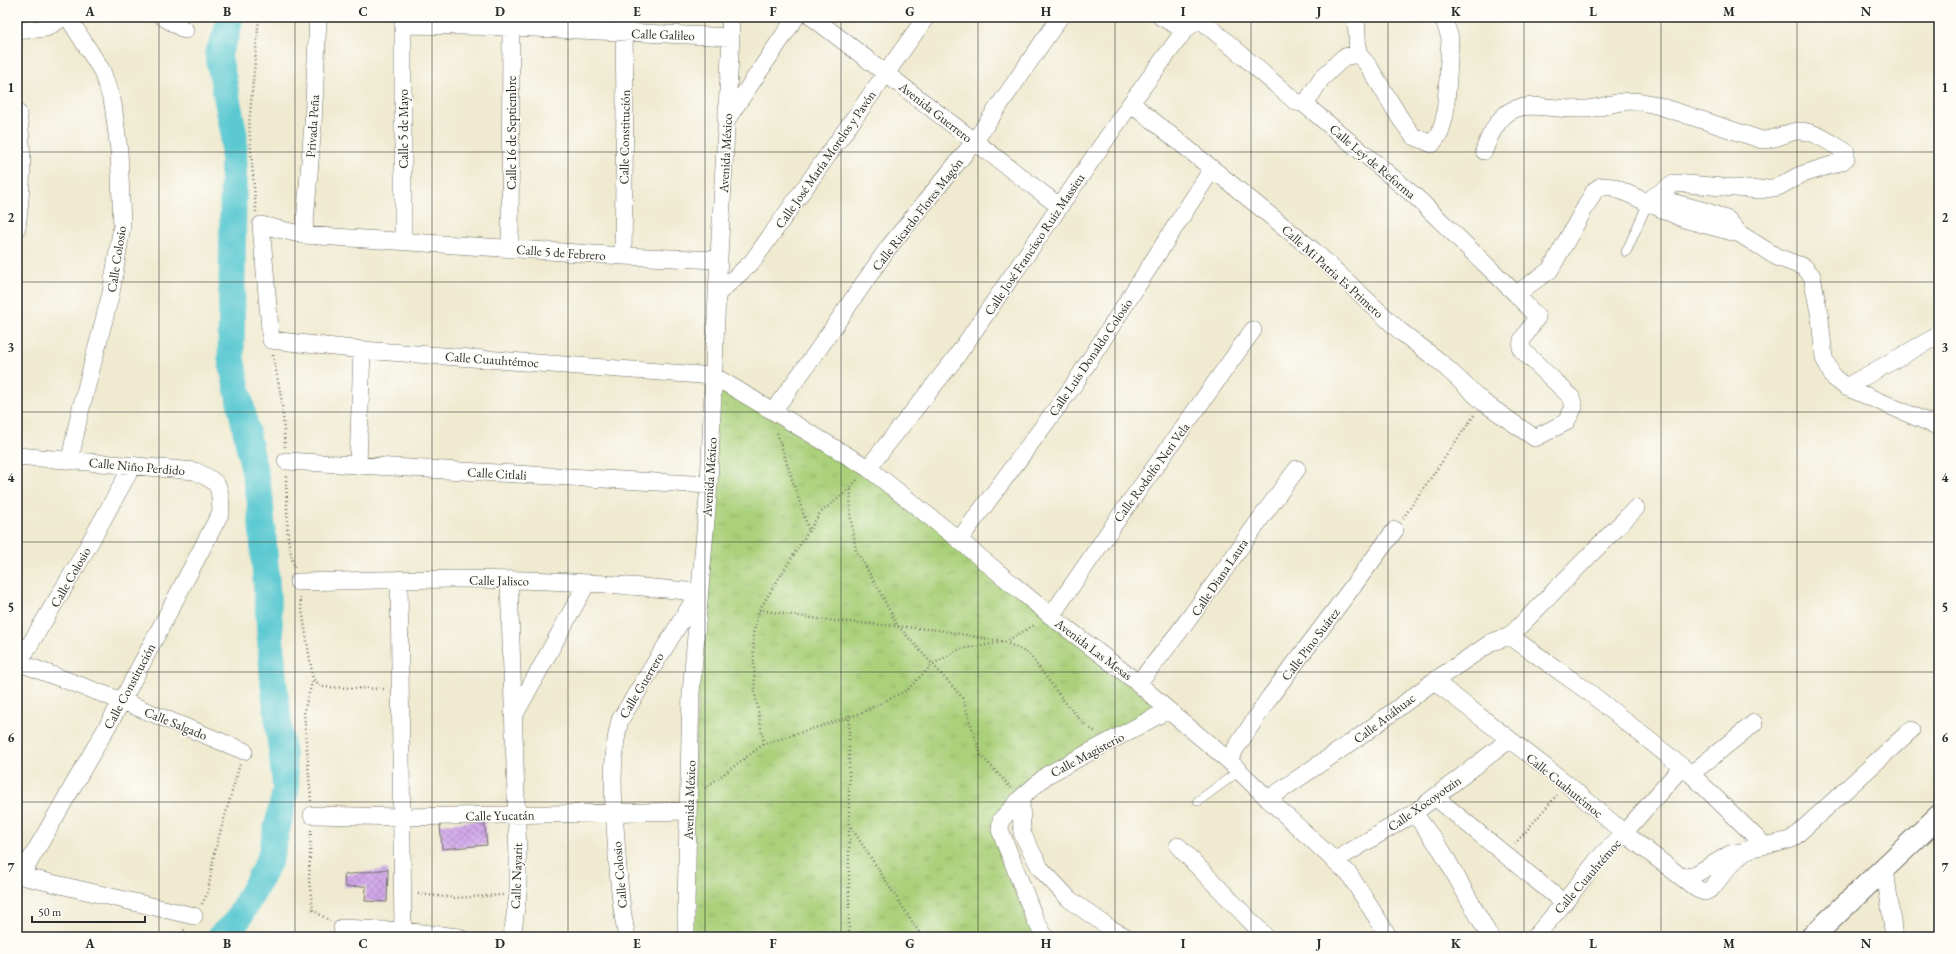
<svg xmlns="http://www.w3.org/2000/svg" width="1956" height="954" font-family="'EB Garamond',serif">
<defs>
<pattern id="grass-tufts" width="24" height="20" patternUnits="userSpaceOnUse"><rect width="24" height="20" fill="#aad07a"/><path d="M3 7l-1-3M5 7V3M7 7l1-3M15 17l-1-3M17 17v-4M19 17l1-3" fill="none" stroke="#92b36a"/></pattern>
<pattern id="building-cross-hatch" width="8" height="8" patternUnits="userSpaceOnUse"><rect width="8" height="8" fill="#d2a8ea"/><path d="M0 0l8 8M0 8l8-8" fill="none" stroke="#ab89be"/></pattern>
</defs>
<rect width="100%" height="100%" fill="#fdfcf7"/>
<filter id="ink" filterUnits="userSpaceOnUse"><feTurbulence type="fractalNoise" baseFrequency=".025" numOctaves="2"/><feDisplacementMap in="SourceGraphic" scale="8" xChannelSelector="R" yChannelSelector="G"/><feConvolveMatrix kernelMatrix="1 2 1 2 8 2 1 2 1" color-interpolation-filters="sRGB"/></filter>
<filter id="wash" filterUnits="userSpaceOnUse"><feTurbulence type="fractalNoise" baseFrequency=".012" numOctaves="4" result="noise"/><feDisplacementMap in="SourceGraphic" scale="16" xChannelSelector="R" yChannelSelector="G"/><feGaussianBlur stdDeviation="0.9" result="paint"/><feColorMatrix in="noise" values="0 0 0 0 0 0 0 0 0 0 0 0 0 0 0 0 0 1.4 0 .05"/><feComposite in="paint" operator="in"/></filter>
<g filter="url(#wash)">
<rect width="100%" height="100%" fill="#efead0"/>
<path fill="url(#grass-tufts)" stroke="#6a7e52" d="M714,376L868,468L1168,710L1047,775L1001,820L1045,937H686Z"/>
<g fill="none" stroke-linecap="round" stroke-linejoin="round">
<path stroke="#5cc9d1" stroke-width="27" d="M220,937L237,921L270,859L286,789L274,686L260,499L231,358L234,134L218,54L227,32L230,17"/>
</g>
<g id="blocks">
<path fill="url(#building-cross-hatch)" d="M484,820L487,845L442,849L440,824Z
M388,869L387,902L365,901L366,886L345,887L344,875Z"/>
</g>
</g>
<g filter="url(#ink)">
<use href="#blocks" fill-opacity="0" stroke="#706e65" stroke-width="1"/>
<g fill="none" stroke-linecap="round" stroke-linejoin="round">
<defs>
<path id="lane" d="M1626,252L1648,203
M1198,801L1239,771"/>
<path id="street" d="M68,17L102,71L113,104L119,150L122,226L111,293L79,416L70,460
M163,17L185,30
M403,17V241
M510,17L511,27L510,249
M621,17L624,33L625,104L623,256
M812,17L1059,206
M1161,17L1185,30
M1356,17L1358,54
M404,25L511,27L731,37
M17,31L46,28L64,17
M1303,103L1308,100L1321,79L1344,57L1358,54L1368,65L1400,118L1413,136L1432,144L1440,133L1445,115L1448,78L1450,38L1443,17
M727,119L796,17
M1484,151C1506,87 1534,111 1587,109C1601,108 1615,102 1629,101C1650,101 1670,110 1690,116C1714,124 1738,132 1762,140C1776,140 1789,131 1799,131C1816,131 1832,144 1846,152V158L1841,162L1800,175L1778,187L1759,190L1675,183L1653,197L1648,203
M1656,198L1705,211L1728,220L1740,234
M17,228C22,187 24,154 18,113
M304,235L313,124L318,17
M719,260L623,256L304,235L261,225L271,340L362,350L714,376L868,468L959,540L1051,616L1138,683L1168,710L1228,760L1268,799L1349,874L1389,937
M717,294L752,262L926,17
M1516,294L1550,270L1595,190L1601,186L1613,187L1684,219L1740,234L1777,257L1804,267L1812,276L1820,318L1824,358L1833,377L1846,387L1939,427
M1846,387L1939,335
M773,411L813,357L888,248L974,142L1060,17
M17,456L195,471C220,483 220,484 221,512L122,701L21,876
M286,461L709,485
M358,465L362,350
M868,468L954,360L1131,103L1185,30L1199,18L1296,102L1303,103L1416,197L1516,294L1537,317L1522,340L1521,349L1571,397L1574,407L1566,422L1535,438L1483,402L1439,361L1400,331L1314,251L1131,103
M959,540L1073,386L1212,169
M399,579L403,931
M509,580L518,858V894L512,937
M298,582C394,579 491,577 588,583C625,585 662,589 699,592L620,720C610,759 613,800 616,839C618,872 620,904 627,937
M1051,616L1117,520L1253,330
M1510,636L1636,508
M17,662L122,701L244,751
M17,666L78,564L133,465
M1434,681L1566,783L1624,833L1697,889L1705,892L1711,889C1718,880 1738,855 1747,850C1762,844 1778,845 1792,839L1911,730
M1138,683C1196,615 1243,540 1297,469
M514,716L587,583
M1228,760L1269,698L1395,530
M1691,774L1754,723
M1435,797L1564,903
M1021,798L1022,833L1040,868L1069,899L1111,929L1126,937
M1268,799L1362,735L1434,681L1492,642L1510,636L1590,693L1691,774L1764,845
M1414,813L1442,851L1490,937
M312,815L403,817L688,811
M1178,846L1266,937
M1336,860L1414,813L1509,740
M1885,869L1894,937
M17,875L194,916
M1682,877L1696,874L1730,854L1742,852
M342,928L403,931L459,937
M686,937V905L691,693L709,485L717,294L731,37L730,17
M1045,937L1035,919L1000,830L1001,820L1021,798L1047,775L1168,710
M1535,937L1564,903L1598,859L1624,833L1681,768"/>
<path id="secondary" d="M1812,937L1939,816"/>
</defs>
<use href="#lane" stroke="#706e65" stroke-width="10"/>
<use href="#street" stroke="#706e65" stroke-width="18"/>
<use href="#secondary" stroke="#706e65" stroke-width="24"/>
<path stroke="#706e65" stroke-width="2.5" stroke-dasharray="1 3" stroke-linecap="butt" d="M256,212L249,125L259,17
M273,355L282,402L285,447
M777,433L809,531
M286,476L288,539L294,568
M857,480L851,487L850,513L856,550L880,592L897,625L962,697L981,755L1011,788
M1403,518L1475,414
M300,597L313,679L322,687L385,689
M759,610L826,620L938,630L1005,642L1029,654L1063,700L1086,726L1096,732
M849,715V937
M764,744L755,694L753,634L759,610L820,513L851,488
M705,788L764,744L859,714L907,690L933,664L960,649L1005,642L1036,624
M311,801L304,711L313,679
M851,827L922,937
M311,830L309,881L313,910L330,921
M1515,844L1557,795
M418,894L455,898L503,895
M202,904L208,892L214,854L240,764
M179,937L185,929"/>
<use href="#lane" stroke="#fff" stroke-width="9"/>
<use href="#street" stroke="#fff" stroke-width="17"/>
<use href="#secondary" stroke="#fff" stroke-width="22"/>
</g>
</g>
<path fill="none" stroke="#2b2b2b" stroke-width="1" stroke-opacity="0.55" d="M159,17V937M295,17V937M432,17V937M568,17V937M705,17V937M841,17V937M978,17V937M1115,17V937M1251,17V937M1388,17V937M1524,17V937M1661,17V937M1797,17V937M17,152H1939M17,282H1939M17,412H1939M17,542H1939M17,672H1939M17,802H1939"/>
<g text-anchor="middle" stroke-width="3" stroke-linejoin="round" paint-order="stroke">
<g font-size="13" fill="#2b2b2b" stroke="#fdfcf7">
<text transform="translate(663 34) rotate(2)" y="5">Calle Galileo</text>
<text transform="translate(936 112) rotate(38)" y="5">Avenida Guerrero</text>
<text transform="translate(312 126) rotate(-86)" y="5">Privada Peña</text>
<text transform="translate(403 129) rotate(-90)" y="5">Calle 5 de Mayo</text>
<text transform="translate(511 133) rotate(-90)" y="5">Calle 16 de Septiembre</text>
<text transform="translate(624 137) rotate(-89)" y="5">Calle Constitución</text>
<text transform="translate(725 153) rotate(-87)" y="5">Avenida México</text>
<text transform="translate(825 159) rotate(-55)" y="5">Calle José María Morelos y Pavón</text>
<text transform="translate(1373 161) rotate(40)" y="5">Calle Ley de Reforma</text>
<text transform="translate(917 214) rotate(-52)" y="5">Calle Ricardo Flores Magón</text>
<text transform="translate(1034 244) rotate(-56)" y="5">Calle José Francisco Ruiz Massieu</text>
<text transform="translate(561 252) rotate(4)" y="5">Calle 5 de Febrero</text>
<text transform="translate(116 259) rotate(-81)" y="5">Calle Colosio</text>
<text transform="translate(1333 271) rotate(42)" y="5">Calle Mi Patria Es Primero</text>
<text transform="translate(1090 357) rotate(-56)" y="5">Calle Luis Donaldo Colosio</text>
<text transform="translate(492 359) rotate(4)" y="5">Calle Cuauhtémoc</text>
<text transform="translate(137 466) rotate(5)" y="5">Calle Niño Perdido</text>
<text transform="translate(1151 472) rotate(-54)" y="5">Calle Rodolfo Neri Vela</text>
<text transform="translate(497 473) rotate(3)" y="5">Calle Citlali</text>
<text transform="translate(709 477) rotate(-86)" y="5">Avenida México</text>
<text transform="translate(70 577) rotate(-60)" y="5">Calle Colosio</text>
<text transform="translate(1219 577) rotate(-56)" y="5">Calle Diana Laura</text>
<text transform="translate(499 580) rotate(1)" y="5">Calle Jalisco</text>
<text transform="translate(1310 644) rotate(-53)" y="5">Calle Pino Suárez</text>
<text transform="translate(1094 649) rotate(37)" y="5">Avenida Las Mesas</text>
<text transform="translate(641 685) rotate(-59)" y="5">Calle Guerrero</text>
<text transform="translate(129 686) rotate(-62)" y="5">Calle Constitución</text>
<text transform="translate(1384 718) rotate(-37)" y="5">Calle Anáhuac</text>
<text transform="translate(176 723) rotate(22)" y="5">Calle Salgado</text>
<text transform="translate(1087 754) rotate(-28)" y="5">Calle Magisterio</text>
<text transform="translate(1565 785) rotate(39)" y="5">Calle Cuahutémoc</text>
<text transform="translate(689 800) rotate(-88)" y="5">Avenida México</text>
<text transform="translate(1424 803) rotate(-35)" y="5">Calle Xocoyotzin</text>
<text transform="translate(500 815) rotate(-1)" y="5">Calle Yucatán</text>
<text transform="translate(619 875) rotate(-95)" y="5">Calle Colosio</text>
<text transform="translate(516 876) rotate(-88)" y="5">Calle Nayarit</text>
<text transform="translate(1587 876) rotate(-49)" y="5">Calle Cuauhtémoc</text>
</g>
</g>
<rect width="1956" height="954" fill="none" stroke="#fdfcf7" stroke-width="44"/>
<path d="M32 916v6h113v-6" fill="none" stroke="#2b2b2b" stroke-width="2"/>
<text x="38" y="916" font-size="12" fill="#2b2b2b" stroke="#fdfcf7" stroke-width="3" paint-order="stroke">50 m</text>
<rect x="22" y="22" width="1912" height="910" fill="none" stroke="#2b2b2b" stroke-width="1.5"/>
<g font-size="13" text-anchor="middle" font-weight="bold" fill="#2b2b2b">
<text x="90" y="16">A</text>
<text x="227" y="16">B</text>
<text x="363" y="16">C</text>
<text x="500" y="16">D</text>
<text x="637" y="16">E</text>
<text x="773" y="16">F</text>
<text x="910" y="16">G</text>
<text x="1046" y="16">H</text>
<text x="1183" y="16">I</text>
<text x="1319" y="16">J</text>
<text x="1456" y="16">K</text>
<text x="1593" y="16">L</text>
<text x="1729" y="16">M</text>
<text x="1866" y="16">N</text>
<text x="11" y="92">1</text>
<text x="1945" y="92">1</text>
<text x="11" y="222">2</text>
<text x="1945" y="222">2</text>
<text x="11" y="352">3</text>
<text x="1945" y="352">3</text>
<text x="11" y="482">4</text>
<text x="1945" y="482">4</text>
<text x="11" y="612">5</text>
<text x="1945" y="612">5</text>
<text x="11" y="742">6</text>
<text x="1945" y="742">6</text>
<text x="11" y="872">7</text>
<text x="1945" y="872">7</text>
<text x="90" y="948">A</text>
<text x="227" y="948">B</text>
<text x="363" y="948">C</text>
<text x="500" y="948">D</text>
<text x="637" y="948">E</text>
<text x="773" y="948">F</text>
<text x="910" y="948">G</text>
<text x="1046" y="948">H</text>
<text x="1183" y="948">I</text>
<text x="1319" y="948">J</text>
<text x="1456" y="948">K</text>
<text x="1593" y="948">L</text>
<text x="1729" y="948">M</text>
<text x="1866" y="948">N</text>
</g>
</svg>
